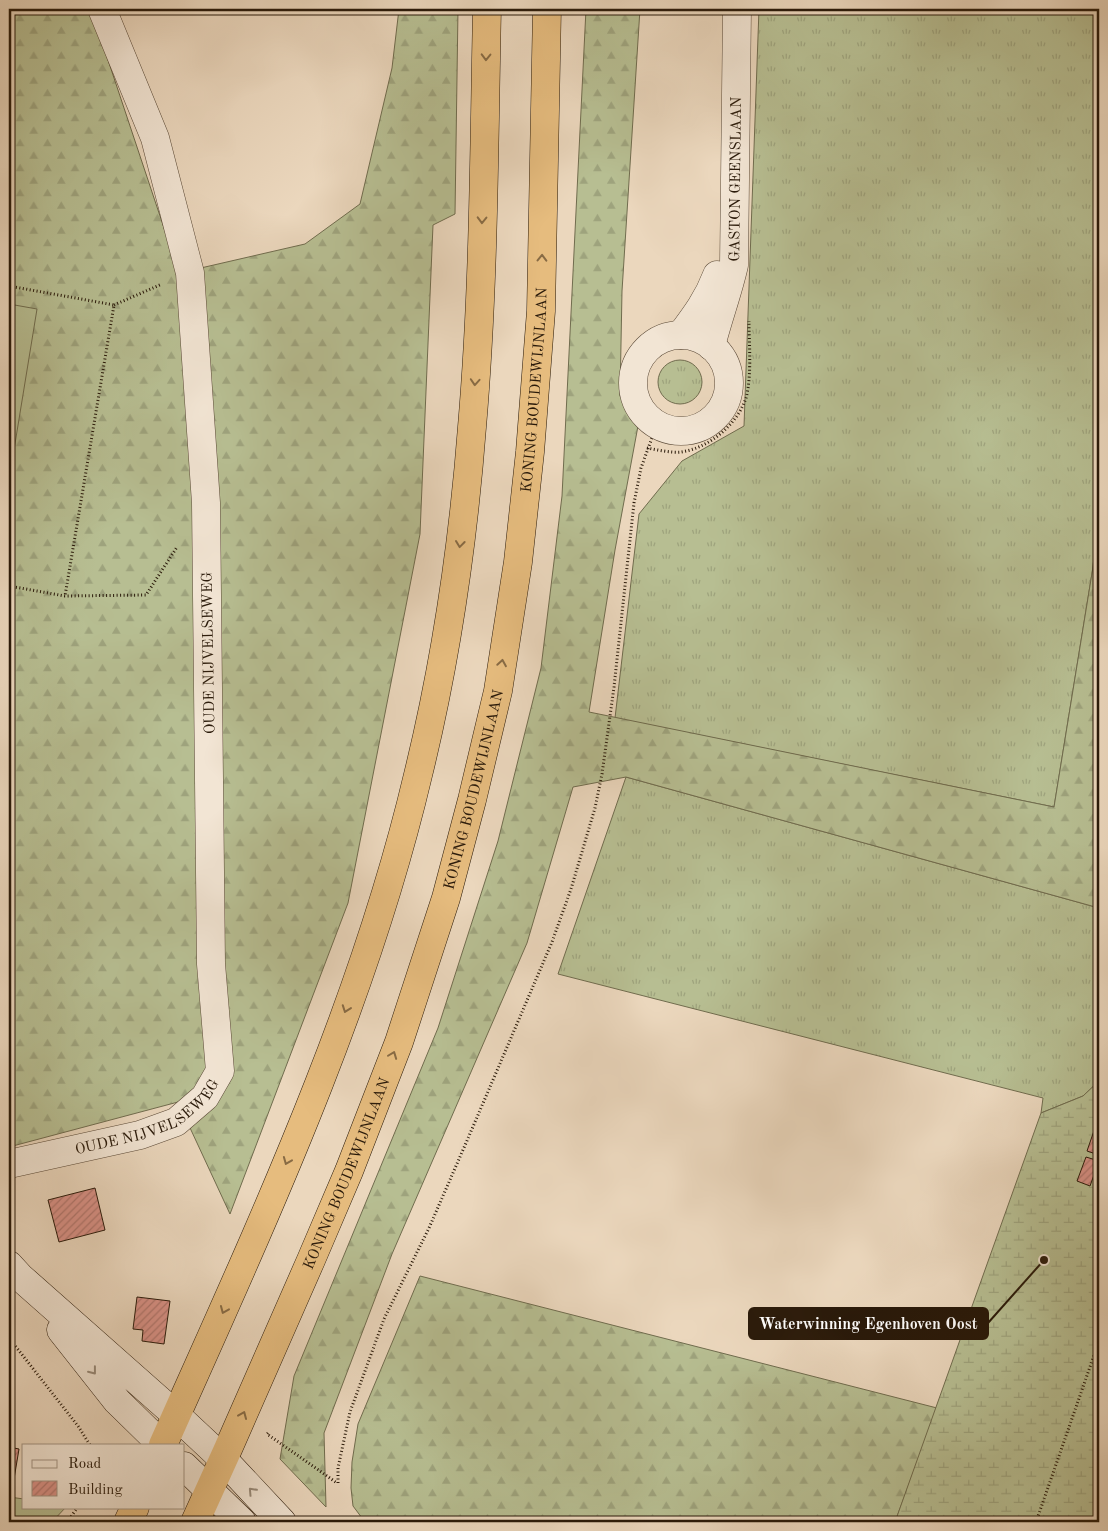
<svg xmlns="http://www.w3.org/2000/svg" width="1108" height="1531" font-family="'Old Standard TT',serif">
<defs>
<pattern id="grass-tufts" width="24" height="20" patternUnits="userSpaceOnUse" patternTransform="scale(1.25)"><rect width="24" height="20" fill="#b7be92"/><path d="M3 7l-1-3M5 7V3M7 7l1-3M15 17l-1-3M17 17v-4M19 17l1-3" fill="none" stroke="#9ea37d"/></pattern>
<pattern id="forest-firs" width="22" height="20" patternUnits="userSpaceOnUse" patternTransform="scale(1.25)"><rect width="22" height="20" fill="#b7be92"/><path d="M5 1l3.5 6h-7zM16 11l3.5 6h-7z" fill="#9ea37d"/></pattern>
<pattern id="wetland-marsh" width="20" height="14" patternUnits="userSpaceOnUse" patternTransform="scale(1.25)"><rect width="20" height="14" fill="#b7be92"/><path d="M1 5h8M5 5V1M11 12h8M15 12V8" fill="none" stroke="#9ea37d"/></pattern>
<pattern id="building-hatch" width="6" height="6" patternUnits="userSpaceOnUse" patternTransform="scale(1.25)"><rect width="6" height="6" fill="#da9288"/><path d="M-1 1l2-2M0 6l6-6M5 7l2-2" fill="none" stroke="#b1766d"/></pattern>
</defs>
<rect width="100%" height="100%" fill="#ebd7bd"/>
<filter id="stains"><feTurbulence type="fractalNoise" baseFrequency=".004" numOctaves="4"/><feColorMatrix values="0 0 0 0 .2 0 0 0 0 .09 0 0 0 0 .02 0 0 0 .5 -.17"/></filter>
<radialGradient id="worn" r=".72"><stop offset=".6" stop-color="#630" stop-opacity="0"/><stop offset="1" stop-color="#630" stop-opacity=".3"/></radialGradient>
<path fill="url(#grass-tufts)" stroke="#706c4e" d="M759,9H1099V506L1093,567L1054,807L615,718L639,514L682,461L744,426Z
M658 382a22 22 0 1 1 44 0a22 22 0 1 1-44 0Z
M626,777L1099,908V1081L1083,1096L1041,1113L1043,1098L558,974Z
M9,1497L24,1499V1507H66L52,1522H9Z"/>
<path fill="url(#forest-firs)" stroke="#706c4e" d="M9,9H91L179,273L305,244L360,204L392,68L399,9H458L455,214L433,225L420,534L348,903L230,1214L178,1102L9,1147Z
M586,9H640L622,291L620,396L638,426L615,550L589,712L1054,807L1093,567L1099,506V908L626,777L573,787L527,943L392,1254L324,1433L326,1507L280,1459L294,1376L438,1028L498,841L541,668L562,496Z
M420,1276L937,1408L895,1522H365L353,1506L351,1488L352,1462L358,1424Z"/>
<path fill="url(#wetland-marsh)" stroke="#706c4e" d="M1099,1081V1522H895L1041,1113L1083,1096Z"/>
<path fill="#b7be92" stroke="#706c4e" d="M9,304L37,309L12,462L9,461Z"/>
<path fill="url(#building-hatch)" stroke="#2a1a0a" d="M1097,1122L1099,1123V1155L1087,1151Z
M1086,1157L1099,1161L1090,1186L1077,1181Z
M95,1188L105,1230L59,1242L48,1200Z
M137,1297L170,1301L164,1344L142,1341L143,1330L133,1329Z
M9,1447L19,1449L11,1497H9Z"/>
<g fill="none" stroke-linecap="round" stroke-linejoin="round">
<defs>
<g id="street">
<path d="M681,335C696,315 708,299 717,275"/>
<circle cx="681" cy="383" r="48"/>
<path id="s1" d="M711,346C718,318 728,292 734,265L737,9"/>
<path id="s2" d="M9,1164L140,1135L176,1122L205,1097L220,1071L211,964L206,503L190,273L155,138L102,9"/>
</g>
<path id="secondary" d="M9,1265L20,1277L176,1415L223,1459L282,1522
M61,1330L117,1401L162,1445
M184,1466L242,1522"/>
<g id="highway">
<path d="M163,1445C260,1227 363,1008 418,775C446,661 463,544 472,427C484,288 484,148 487,9"/>
<path d="M128,1522L135,1507"/>
<path id="s3" d="M195,1522L228,1449L311,1260L349,1171L399,1042L446,898L472,800L498,691L518,562L530,452L541,311L547,9"/>
</g>
</defs>
<use href="#street" stroke="#5a4937" stroke-width="29"/>
<use href="#secondary" stroke="#2a1a0a" stroke-width="29"/>
<use href="#highway" stroke="#2a1a0a" stroke-width="29"/>
<path stroke="#2a1a0a" stroke-width="3" stroke-dasharray="1 2.5" stroke-linecap="butt" d="M9,286L114,305L65,596
M114,305L162,284
M647,448C658,450 671,453 681,452C709,448 737,425 746,398C752,376 749,344 749,321
M9,586L65,596L146,595L177,547
M9,1231L14,1237
M9,1338L78,1426L90,1445
M268,1433L267,1434L337,1483
M338,1483V1468L350,1412L384,1319L429,1228L466,1143L552,942L571,889L595,808L602,774L614,687L634,503L641,468L657,424
M67,1522L78,1507
M1036,1522L1099,1341"/>
<use href="#street" stroke="#f2e5d4" stroke-width="28"/>
<use href="#secondary" stroke="#f2e5d4" stroke-width="28"/>
<use href="#highway" stroke="#e6bc7e" stroke-width="28"/>
</g>
<defs><path id="oneway-chevron" d="M-2-3.5L2.5 0L-2 3.5" fill="none" stroke-width="1.6" stroke-linecap="round" stroke-linejoin="round" transform="scale(1.25)"/></defs>
<g stroke="#886b44">
<use href="#oneway-chevron" transform="translate(486 57) rotate(91)"/>
<use href="#oneway-chevron" transform="translate(482 220) rotate(91)"/>
<use href="#oneway-chevron" transform="translate(542 258) rotate(-89)"/>
<use href="#oneway-chevron" transform="translate(475 382) rotate(94)"/>
<use href="#oneway-chevron" transform="translate(460 544) rotate(97)"/>
<use href="#oneway-chevron" transform="translate(502 663) rotate(-81)"/>
<use href="#oneway-chevron" transform="translate(346 1009) rotate(110)"/>
<use href="#oneway-chevron" transform="translate(393 1055) rotate(-69)"/>
<use href="#oneway-chevron" transform="translate(287 1161) rotate(112)"/>
<use href="#oneway-chevron" transform="translate(224 1310) rotate(113)"/>
<use href="#oneway-chevron" transform="translate(243 1415) rotate(-67)"/>
</g>
<g stroke="#988a79">
<use href="#oneway-chevron" transform="translate(93 1371) rotate(52)"/>
<use href="#oneway-chevron" transform="translate(252 1491) rotate(-133)"/>
</g>
<g text-anchor="middle" stroke-width="4" stroke-linejoin="round" paint-order="stroke">
<g font-size="15" fill="#2a1a0a" stroke="#f2e5d4">
<text dy="5" stroke="none"><textPath href="#s1" startOffset="170">GASTON GEENSLAAN</textPath></text>
<text dy="5" stroke="none"><textPath href="#s3" startOffset="1190">KONING BOUDEWIJNLAAN</textPath></text>
<text transform="translate(208 653) rotate(-91)" y="5">OUDE NIJVELSEWEG</text>
<text dy="5" stroke="none"><textPath href="#s3" startOffset="785">KONING BOUDEWIJNLAAN</textPath></text>
<text dy="5" stroke="none"><textPath href="#s2" startOffset="149">OUDE NIJVELSEWEG</textPath></text>
<text dy="5" stroke="none"><textPath href="#s3" startOffset="380">KONING BOUDEWIJNLAAN</textPath></text>
</g>
</g>
<path fill="none" stroke="#2a1a0a" stroke-width="2" d="M1044 1260L988 1323"/>
<circle fill="#2a1a0a" stroke="#f2e5d4" stroke-width="2" cx="1044" cy="1260" r="5"/>
<rect fill="#2a1a0a" stroke="#2a1a0a" stroke-width="2" x="749" y="1308" width="239" height="31" rx="5"/>
<g font-size="16" text-anchor="middle" font-weight="bold" fill="#fff">
<text x="868" y="1329">Waterwinning Egenhoven Oost</text>
</g>
<rect width="1108" height="1531" fill="none" stroke="#ebd7bd" stroke-width="30"/>
<rect x="10" y="10" width="1088" height="1511" fill="none" stroke="#2a1a0a" stroke-width="2.5"/>
<rect x="15" y="15" width="1078" height="1501" fill="none" stroke="#2a1a0a"/>
<rect x="22" y="1444" width="162" height="65" fill="#f2e5d4" stroke="#a29483"/>
<rect x="32" y="1460" width="25" height="8" fill="#f2e5d4" stroke="#a29483"/>
<text x="68" y="1468" font-size="15" fill="#2a1a0a">Road</text>
<rect x="32" y="1481" width="25" height="15" fill="url(#building-hatch)" stroke="#a29483"/>
<text x="68" y="1494" font-size="15" fill="#2a1a0a">Building</text>
<rect width="100%" height="100%" filter="url(#stains)"/>
<rect width="100%" height="100%" fill="url(#worn)"/>
</svg>
